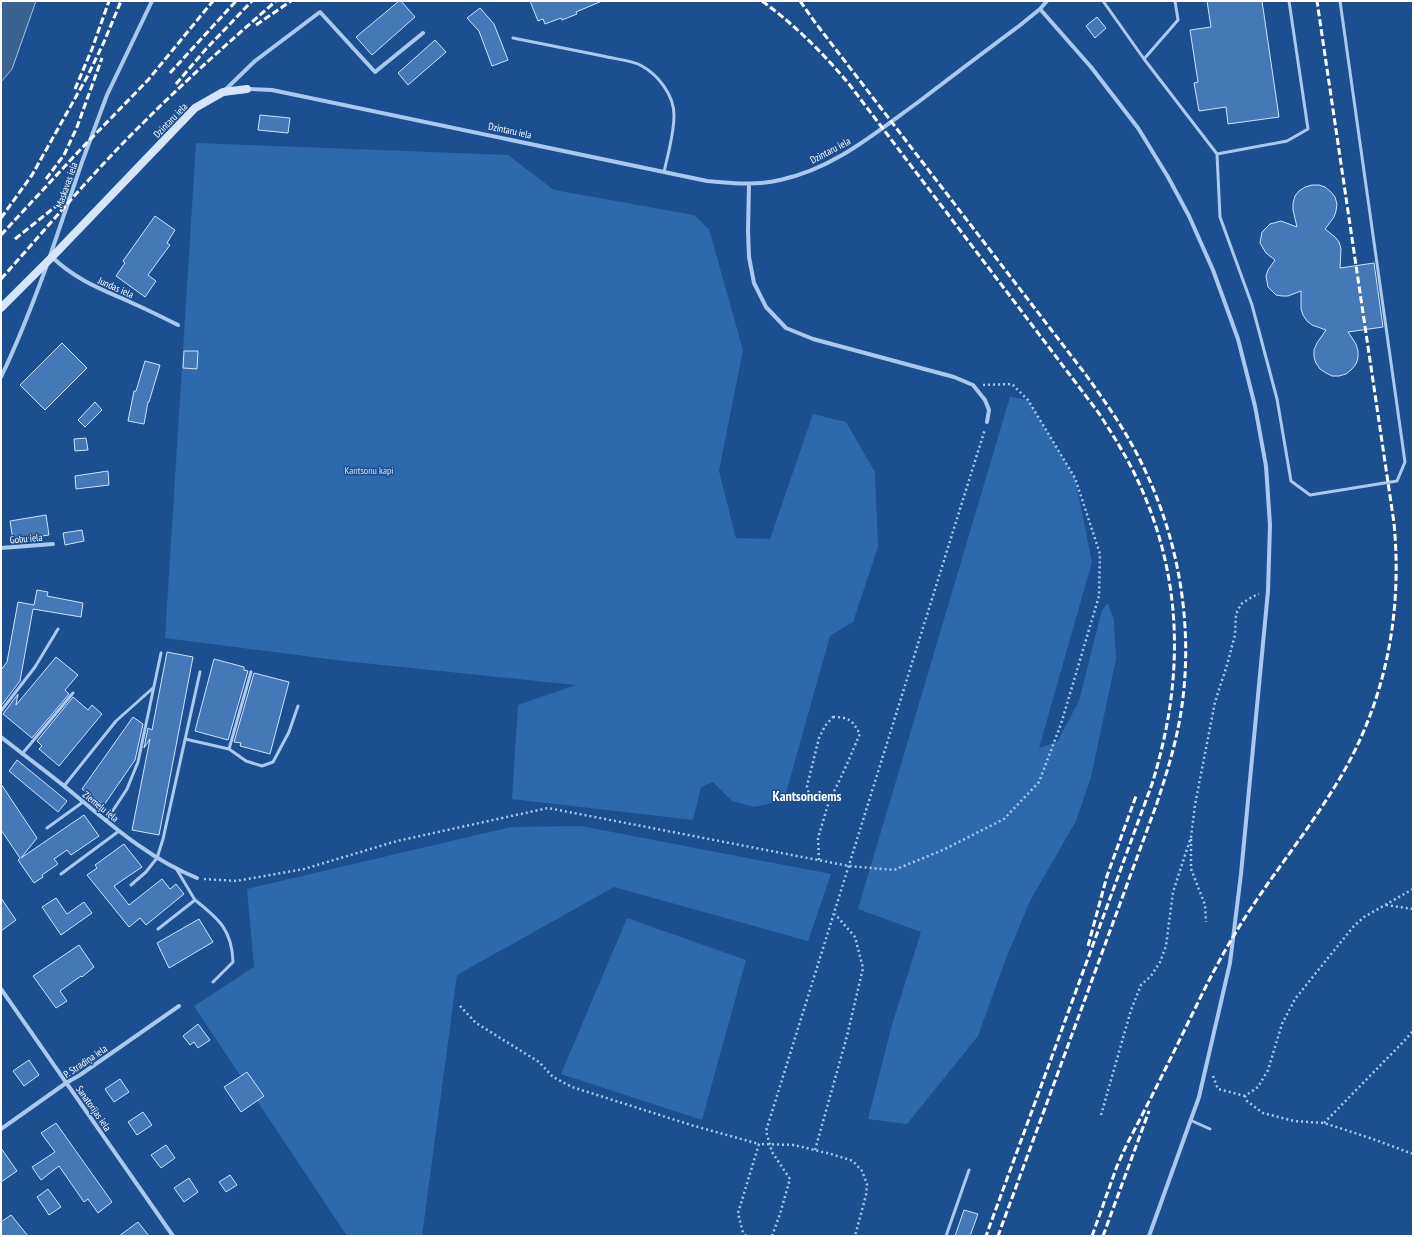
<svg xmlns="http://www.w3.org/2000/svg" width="1414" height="1237" font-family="'PT Sans Narrow',sans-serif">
<rect width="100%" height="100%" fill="#1b4f8f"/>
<path fill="#2e69ad" d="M196,143L508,155L554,190L694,215L709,229L743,350L719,471L736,538L770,539L813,414L846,422L875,472L878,547L853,622L830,636L784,800L754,807L732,801L713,782L701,787L693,820L512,799L518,705L576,685L344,661L165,638Z
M1010,397L1028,400L1075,478L1092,562L1039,748L1057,742L1079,701L1102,610L1108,603L1114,621L1116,659L1091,777L1076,821L1030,901L1005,961L978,1036L907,1124L868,1119L892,1025L921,932L858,909Z
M581,826L831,874L808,941L614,887L457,975L422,1236H347L194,1006L254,967L247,889L511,827Z
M627,918L746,960L702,1120L561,1074Z"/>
<path fill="#3c6290" stroke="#9cc4f0" d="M1,1H36L12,69L1,82Z"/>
<path fill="#4478b7" stroke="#cfe3fa" d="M399,1H401L415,17L372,55L356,37Z
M530,1H602L576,12L577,14L562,20L561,18L545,24L543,19L538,21Z
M1207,1H1262L1279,117L1228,124L1226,107L1199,111L1194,83L1198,82L1190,30L1211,27Z
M480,8L494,24L508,60L492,66L479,31L467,18Z
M1097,17L1106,28L1095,38L1086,26Z
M435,40L446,52L408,85L398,73Z
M260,115L290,118L288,133L258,130Z
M1312,185H1319L1325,187L1331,192L1335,197L1337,204L1336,211L1334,217L1325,229L1335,237L1339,242L1341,249L1340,268L1374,263L1383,327L1348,332L1356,344L1358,351V358L1356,364L1351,370L1346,374L1339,376H1332L1326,373L1320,369L1316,363L1314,357V350L1317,343L1326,330L1312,325L1307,321L1303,315L1301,309V291L1288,296H1282L1276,295L1268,287L1266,276L1268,270L1275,260L1266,253L1260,243L1262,232L1270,224L1281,221L1297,227L1293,210V203L1295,196L1299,191L1305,187Z
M155,216L175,230L167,243L170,245L148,275L156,281L145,297L116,276L125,263L123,261Z
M62,343L87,368L45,410L20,385Z
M184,351H198L197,369L183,368Z
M145,361L160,365L149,402H148L144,424L128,421L134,391H136Z
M95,402L102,410L85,427L78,420Z
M86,438L88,450L75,451L74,439Z
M108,471L109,485L76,489L75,476Z
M46,515L49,535L13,540L10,521Z
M82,530L84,541L65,545L63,533Z
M37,590L48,592L47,596L83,603L81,617L33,609L20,681L1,706V670L7,662L18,602L34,605Z
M167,652L193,657L159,835L132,830L150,739L144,748L148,728L152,730Z
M56,657L78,675L65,690L69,694L32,738L3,714L18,694L16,705Z
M214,659L244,667V670L248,671L228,740L195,731Z
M254,673L289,682L270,754L240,746L241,743L234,742Z
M73,697L88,710L92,705L102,714L59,766L39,749L42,746L37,741Z
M133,717L143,724L135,760L104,805L82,789Z
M17,760L67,801L58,812L9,771Z
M1,784L37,838L21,858L84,815L99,836L71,855L67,850L54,859L58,864L42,875L43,877L34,883L18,860L20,858L1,830Z
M124,844L142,867L114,886L129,905L162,879L170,889L176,884L184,894L146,925L140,918L129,927L87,875L97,868L95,865Z
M1,898L16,920L1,931Z
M56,898L67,914L84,902L92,913L61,935L42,907Z
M199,919L213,942L169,968L157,943Z
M79,945L94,967L82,977L81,976L60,991L67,1001L56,1008L33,976Z
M198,1024L210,1040L198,1048L194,1042L190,1045L183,1036Z
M29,1060L39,1075L24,1086L13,1071Z
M247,1072L264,1096L241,1112L224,1087Z
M120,1079L129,1092L114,1102L105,1089Z
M143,1112L152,1125L137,1135L128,1122Z
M56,1123L112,1202L98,1213L88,1199L84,1202L59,1166L41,1180L32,1167L55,1152L41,1133Z
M166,1145L175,1158L161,1168L151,1155Z
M1,1148L17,1171L1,1182Z
M230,1175L237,1185L226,1192L219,1182Z
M189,1178L198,1192L184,1202L174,1188Z
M48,1189L61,1207L49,1215L37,1197Z
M964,1210L978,1214L970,1236H955Z
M11,1215L28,1236H1V1222Z
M138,1222L149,1236H119Z"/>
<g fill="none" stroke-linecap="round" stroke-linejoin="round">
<path stroke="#a9c9ee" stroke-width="2.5" stroke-dasharray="2 3" stroke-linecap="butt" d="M833,717C849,717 852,720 860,734C855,744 836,793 829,798C825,800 821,801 817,800C810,798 808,792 807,786L819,738L825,726Z
M1191,839V869L1205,905L1206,922
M819,860L818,838L830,798
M204,879L236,881L304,869L397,841L548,808L849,866L894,870L943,850L1004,819L1039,782L1061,724L1099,596L1100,554L1075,478L1028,400L1012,384L983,385
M1413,889L1364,917L1353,927L1295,999L1282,1024L1268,1070L1258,1087L1245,1096L1247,1101L1263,1113L1294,1121L1324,1123L1370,1138L1413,1154
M1386,905L1413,909
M460,1006L476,1023L539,1062L553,1077L572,1087L691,1125L759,1144
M1213,1076L1218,1089L1245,1096
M1101,1115L1131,1010L1141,985L1151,976L1160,962L1166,946L1173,892L1191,837L1195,805L1215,702L1227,665L1235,635L1236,614L1241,604L1252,597L1259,594
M1324,1123L1406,1039L1413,1031
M815,1150L847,1036L863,968L855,937L835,914
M746,1236L743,1233L738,1213L759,1144L794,1145L831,1154L853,1161L862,1171L867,1184L866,1195L855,1236
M772,1236L780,1214L790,1179L772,1152L766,1131L985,429"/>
<path stroke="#a9c9ee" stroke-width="3" d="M1103,1L1144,59L1217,154L1220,217L1252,305L1277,399L1291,481L1310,495L1397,481L1405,462L1340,1
M513,38C543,44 573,50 603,56C614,59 632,60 642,66C658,75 674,95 674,115C674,134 668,154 664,172
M1144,59L1178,20L1175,1
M1217,154L1287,141L1308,129L1289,1
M1,711L35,667L58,629
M185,739L229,749L246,761L262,766L273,762L289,732L298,706
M229,749L251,672
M22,754L73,693
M64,786L116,721L153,688
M106,821L127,789L138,762L161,653
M47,828L83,802
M61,874L119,831
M131,885L146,872L157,858L163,839L200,672
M195,900C219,919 232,930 233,962L213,982
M158,929L195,900L177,870
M1190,1120L1210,1129
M946,1236L969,1170"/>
<path stroke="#a9c9ee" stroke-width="4" d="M1040,9L1091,67L1138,128L1168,177L1189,216L1213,270L1238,339L1255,406L1266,466L1270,525L1268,591L1241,874L1230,963L1199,1097L1149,1236
M247,89L272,90L707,181C732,183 756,186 780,180C833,169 874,134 917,103C951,77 985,51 1019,26L1040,9L1047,1
M224,91L255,61L320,12L375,72L423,33
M749,184L748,231L749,257L754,283L766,307L786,328L813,339L954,377L973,385L985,400L989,410L987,422
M50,256L82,162L107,95L152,1
M52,257C76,280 101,289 130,302C146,309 162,317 178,325
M1,377C19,340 33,303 47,265
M1,548L53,544
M1,737C24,755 47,772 69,790C109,823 149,859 197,878
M1,989L173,1236
M1,1129L66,1083L80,1075L179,1006"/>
<path stroke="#d6e6fa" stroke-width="8" d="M1,308L52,257L195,108L223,92L247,89"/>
<path stroke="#fff" stroke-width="3" stroke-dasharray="7 3" stroke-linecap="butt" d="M762,1C795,25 823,53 849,84L1098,412C1113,435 1127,457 1138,481C1184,580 1184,681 1152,784L986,1236
M800,1L814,21L1086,375C1106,403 1126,431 1141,462C1180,540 1195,632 1180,718C1175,747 1166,775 1157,803L998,1236
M256,25L291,1
M170,73L236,1
M176,84L206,49L252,1
M75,89L92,49L109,1
M46,179L64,155L77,127L102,58
M1,218L32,175L87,77L104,42L121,1
M1,235L79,151L148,80L213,1
M15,239L70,195
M1,279C48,227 92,173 142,124C185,81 230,41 276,1
M1088,946L1107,876L1136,796
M1092,1236L1117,1166L1127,1144C1147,1106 1166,1068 1185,1029C1200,998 1215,967 1233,937C1263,886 1301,841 1332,791C1384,710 1403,619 1394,523L1317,1
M1103,1236L1149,1111"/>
</g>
<g text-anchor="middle" stroke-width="3" stroke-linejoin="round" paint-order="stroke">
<g font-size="10" fill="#fff" stroke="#1b4f8f">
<text transform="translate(170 120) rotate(-46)" y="4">Dzintaru iela</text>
<text transform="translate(510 130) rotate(12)" y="4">Dzintaru iela</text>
<text transform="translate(830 150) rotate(-28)" y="4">Dzintaru iela</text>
<text transform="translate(66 185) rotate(-71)" y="4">Maskavas iela</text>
<text transform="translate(116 287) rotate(24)" y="4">Jundas iela</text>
<text transform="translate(26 538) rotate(-5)" y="4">Gobu iela</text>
<text transform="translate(101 806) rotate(39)" y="4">Ziemeļu iela</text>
<text transform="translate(85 1061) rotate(-34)" y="4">P. Stradiņa iela</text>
<text transform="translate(94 1108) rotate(55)" y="4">Sanatorijas iela</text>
</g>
<g font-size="10" fill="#cfe3fa" stroke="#1b4f8f">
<text x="369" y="474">Kantsonu kapi</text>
</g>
<g font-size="14" font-weight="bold" fill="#fff" stroke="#1b4f8f">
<text x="807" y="801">Kantsonciems</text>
</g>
</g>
<rect width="1414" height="1237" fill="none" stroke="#ffffff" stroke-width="4"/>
</svg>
